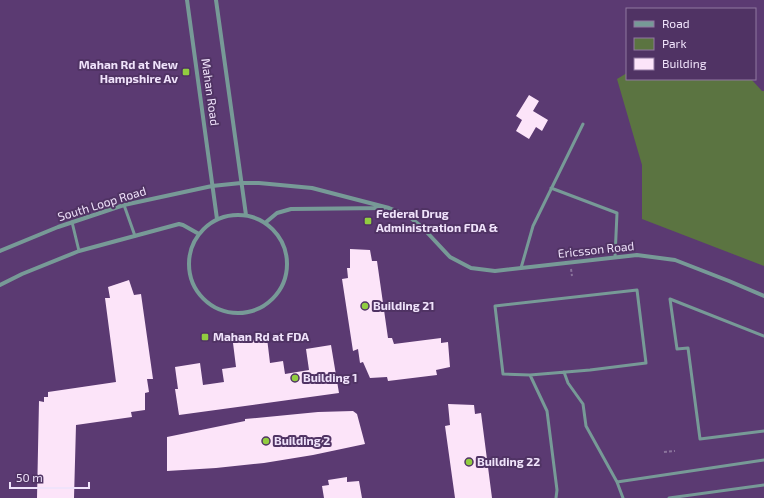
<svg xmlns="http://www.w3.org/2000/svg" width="764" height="498" font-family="'Exo 2',sans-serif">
<rect width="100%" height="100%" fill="#503364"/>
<path fill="#5b3a72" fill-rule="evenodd" d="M0,0H764V498H0ZM627,9H755V79H627Z"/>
<path fill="#5b7441" d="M627,73V79H751L762,91H764V266L642,219V165L617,79Z"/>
<path fill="#fce4f9" d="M529,95L539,101L533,111L548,120L542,131L536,127L529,139L516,131L522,120L516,116Z
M350,249L370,250L372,261H377L388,338H392L394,344L441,338V343L448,342L450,367L436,370L437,375L388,381L387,377L370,378L363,362L360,363L358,349L353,351L342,279L348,278L347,268H350Z
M129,280L134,295L141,294L153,379H147L149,392L145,393V410L131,412L132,417L76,425L74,498H37L39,401L44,402V397H48V392L116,382L105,298H110L108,287Z
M267,338L270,363L283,361L285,374L309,370L306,349L331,345L339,393L179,415L175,389H178L175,367L200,363L203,385L224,382L222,369L236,367L233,343Z
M448,404L474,405L475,414L481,413L492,498H455L445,426L450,425Z
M353,411L357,414L365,444L313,455L264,463L216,468L167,471V437L245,421V419L318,412Z
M347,477V482L359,481L362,498H324L322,486L329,485L328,480Z"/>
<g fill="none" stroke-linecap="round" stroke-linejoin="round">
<path stroke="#8a739b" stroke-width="2" stroke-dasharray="3 2" stroke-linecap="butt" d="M571,269L572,276
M664,452L675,451"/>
<path stroke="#779a97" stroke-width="3" d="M551,188L617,213L615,257
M124,205L135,236
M72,222L79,251
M521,268L533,226L583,124
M637,290L646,363L590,370L530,375L503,374L495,306Z
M764,336L670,299L677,349L688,348L700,439L764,431
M564,372L568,383L583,404L586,426L617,482L764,460
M530,375L547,411L557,490L556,498
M617,482L623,498
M669,498L764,485"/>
<path stroke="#779a97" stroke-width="4" d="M187,0L217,219
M216,0L246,215
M189 264a49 49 0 1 1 98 0a49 49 0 1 1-98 0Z
M265,223L277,213L291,209L384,208
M0,251L58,227L124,205L212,186L241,183H259L312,188L389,208L407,215L422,227L450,257L471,268L495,271L637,255L675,260L729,281L764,296
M0,285L22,274L79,251L179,224L183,225L199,234"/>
</g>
<g fill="#91cd40" stroke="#503364" stroke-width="1.5">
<rect x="182" y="68" width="8" height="8" rx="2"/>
<rect x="364" y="217" width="8" height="8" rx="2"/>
<circle cx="365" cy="306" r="4"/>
<rect x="201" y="333" width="8" height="8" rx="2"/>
<circle cx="295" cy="378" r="4"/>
<circle cx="266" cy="441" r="4"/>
<circle cx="469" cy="462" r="4"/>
</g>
<g text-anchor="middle" stroke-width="4" stroke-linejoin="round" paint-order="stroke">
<g font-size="12" font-weight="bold" fill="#f0e3fb" stroke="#503364" text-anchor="start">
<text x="178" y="69" text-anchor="end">Mahan Rd at New<tspan x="178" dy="14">Hampshire Av</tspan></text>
<text x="376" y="218">Federal Drug<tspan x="376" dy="14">Administration FDA &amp;</tspan></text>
<text x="373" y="310">Building 21</text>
<text x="213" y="341">Mahan Rd at FDA</text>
<text x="303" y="382">Building 1</text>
<text x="274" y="445">Building 2</text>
<text x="477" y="466">Building 22</text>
</g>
<g font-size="12" fill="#f0e3fb" stroke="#503364">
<text transform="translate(210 92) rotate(82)" y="4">Mahan Road</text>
<text transform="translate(102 204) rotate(-17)" y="4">South Loop Road</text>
<text transform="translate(596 250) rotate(-6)" y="4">Ericsson Road</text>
</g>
</g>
<rect x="626" y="8" width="130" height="72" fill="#503364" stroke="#9079a0"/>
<rect x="634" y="21" width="20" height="6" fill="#779a97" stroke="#9079a0"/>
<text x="662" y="28" font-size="12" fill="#f0e3fb">Road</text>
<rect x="634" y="38" width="20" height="12" fill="#5b7441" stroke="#9079a0"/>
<text x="662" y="48" font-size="12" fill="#f0e3fb">Park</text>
<rect x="634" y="58" width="20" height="12" fill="#fce4f9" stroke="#9079a0"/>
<text x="662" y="68" font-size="12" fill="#f0e3fb">Building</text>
<path d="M10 482v6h79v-6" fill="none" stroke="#f0e3fb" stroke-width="2"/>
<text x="16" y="482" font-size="12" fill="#f0e3fb" stroke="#503364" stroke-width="3" paint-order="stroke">50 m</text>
</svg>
